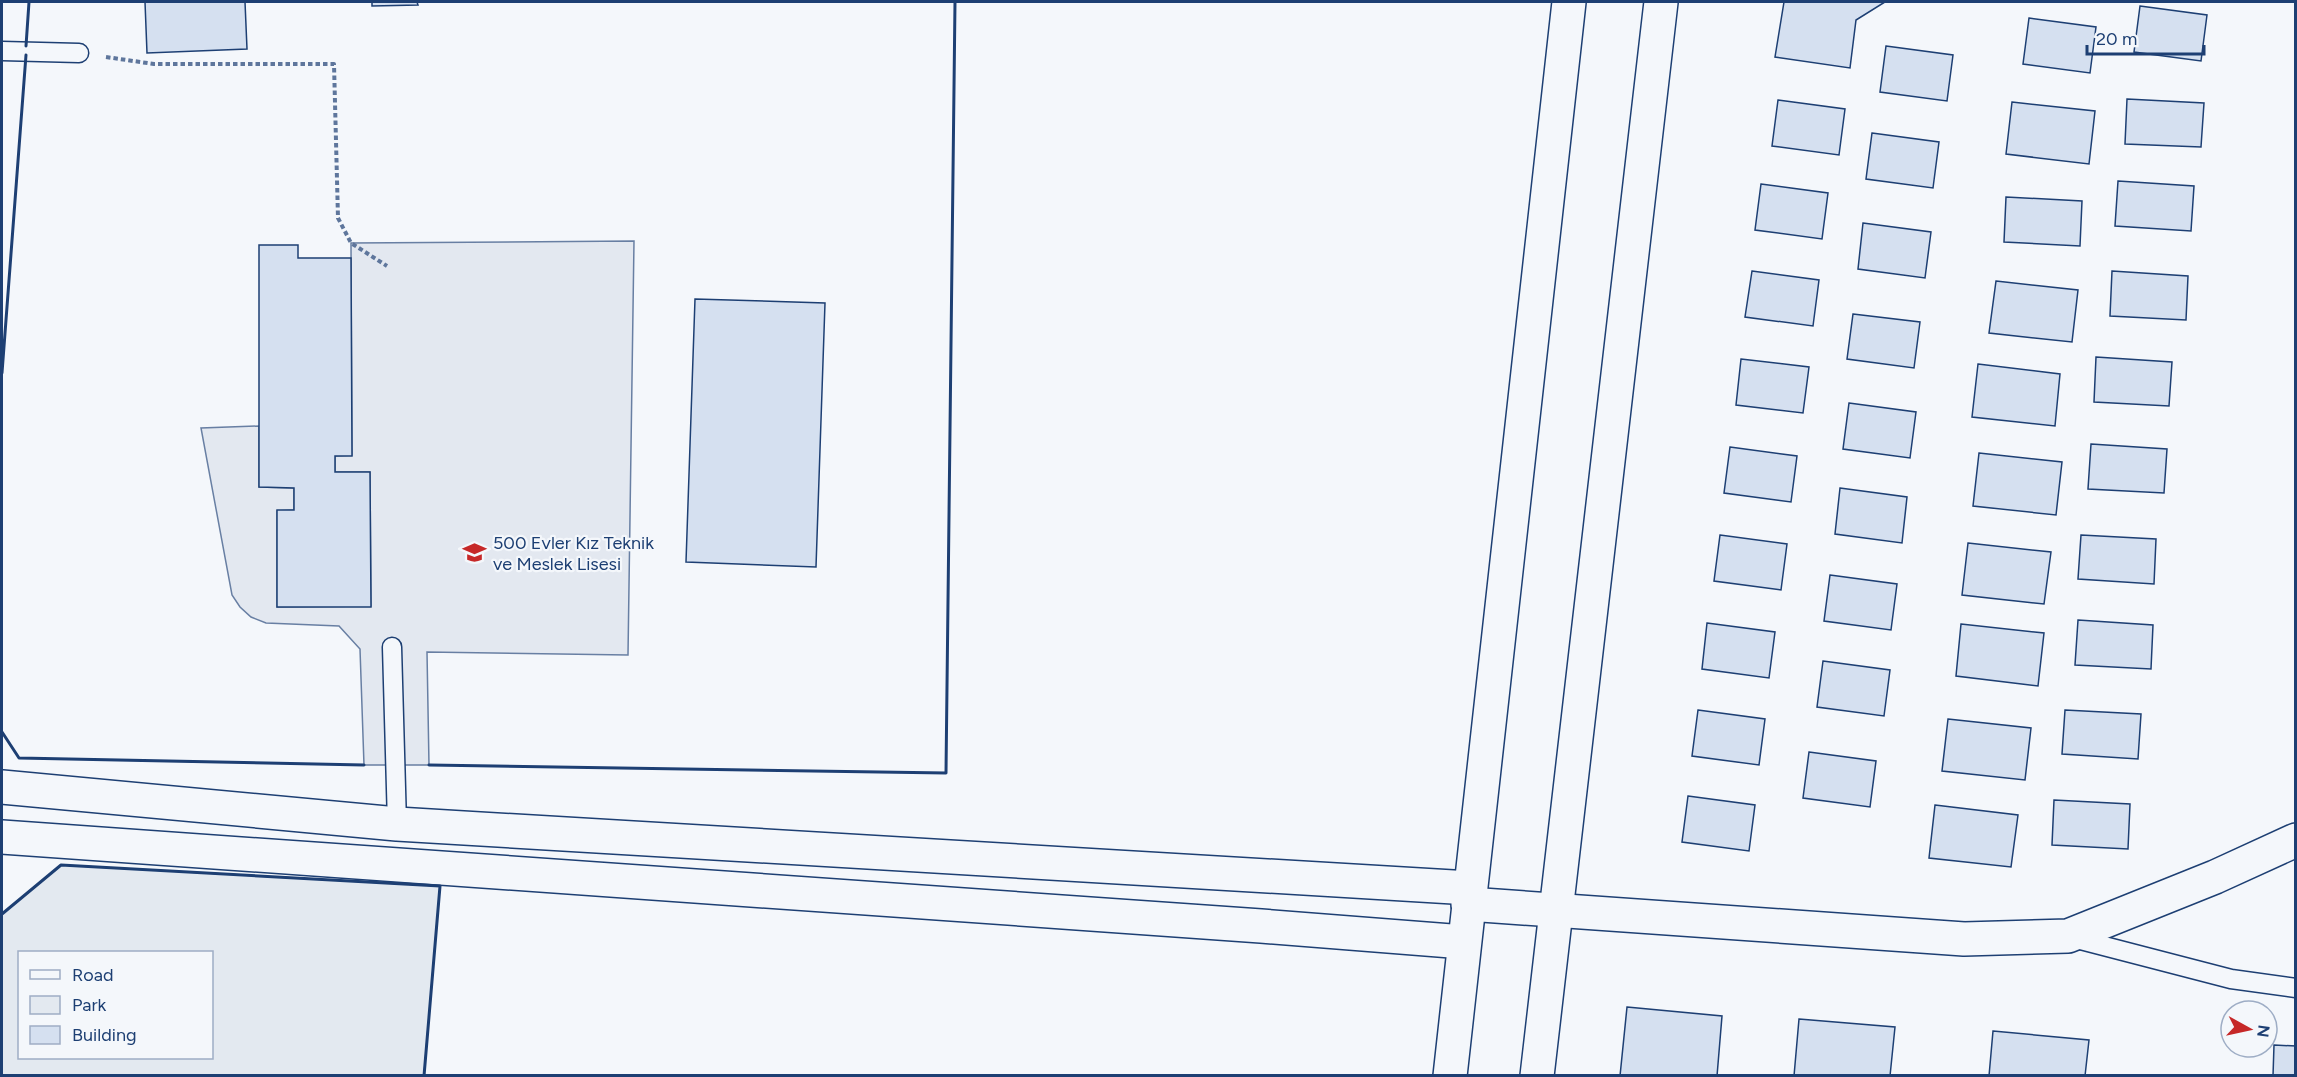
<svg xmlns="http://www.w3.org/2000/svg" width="2297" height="1077" font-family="Figtree,sans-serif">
<rect width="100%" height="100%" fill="#f4f7fb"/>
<path fill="#e3e9f0" stroke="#687fa3" stroke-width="1.5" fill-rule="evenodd" d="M61,865L440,886L424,1075H2V914ZM20,952H212V1058H20Z"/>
<path fill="#e3e8f0" stroke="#687fa3" stroke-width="1.5" d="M634,241L628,655L427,652L429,765H364L360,649L339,626L266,623L251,617L240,607L232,595L201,428L259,426V487L294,488V510L277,511V607L371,606L370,472H335V456L352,455L351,243Z"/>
<path fill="#d5e0f0" stroke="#1d3f73" stroke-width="1.5" d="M145,2H245L247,49L147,53Z
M372,2H417L418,5L372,6Z
M1784,2H1885L1856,20L1850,68L1775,57Z
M2140,6L2207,15L2201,61L2134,52Z
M2029,18L2096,27L2090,73L2023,64Z
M1886,46L1953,55L1947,101L1880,92Z
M2127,99L2204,103L2201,147L2125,144Z
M1778,100L1845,109L1839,155L1772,146Z
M2012,102L2095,111L2089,164L2006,154Z
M1872,133L1939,142L1933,188L1866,179Z
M2118,181L2194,186L2191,231L2115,226Z
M1761,184L1828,193L1822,239L1755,230Z
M2006,197L2082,201L2080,246L2004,242Z
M1863,223L1931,232L1925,278L1858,269Z
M259,245H298V258H351L352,456H335V472H370L371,607H277V510H294V488L259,487Z
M1752,271L1819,280L1813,326L1745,317Z
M2112,271L2188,276L2186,320L2110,316Z
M1996,281L2078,290L2072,342L1989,333Z
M695,299L825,303L816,567L686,562Z
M1853,314L1920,322L1914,368L1847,359Z
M2096,357L2172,362L2169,406L2094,402Z
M1741,359L1809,367L1803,413L1736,405Z
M1978,364L2060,374L2055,426L1972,417Z
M1849,403L1916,412L1910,458L1843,449Z
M2091,444L2167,449L2164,493L2088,489Z
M1730,447L1797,456L1791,502L1724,493Z
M1979,453L2062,462L2056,515L1973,506Z
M1840,488L1907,497L1902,543L1835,534Z
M1720,535L1787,544L1781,590L1714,581Z
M2081,535L2156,539L2154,584L2078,579Z
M1968,543L2051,552L2044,604L1962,595Z
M1830,575L1897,584L1891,630L1824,621Z
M2078,620L2153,625L2151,669L2075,665Z
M1707,623L1775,632L1769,678L1702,669Z
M1961,624L2044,633L2038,686L1956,676Z
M1823,661L1890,670L1884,716L1817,707Z
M1698,710L1765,719L1759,765L1692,756Z
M2065,710L2141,714L2138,759L2062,754Z
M1948,719L2031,728L2025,780L1942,771Z
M1809,752L1876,761L1870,807L1803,798Z
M1688,796L1755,805L1749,851L1682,842Z
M2054,800L2130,804L2128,849L2052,845Z
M1935,805L2018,815L2011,867L1929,858Z
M1627,1007L1722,1016L1717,1076H1620Z
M1799,1019L1895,1027L1890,1076H1794Z
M1993,1031L2089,1040L2085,1076H1989Z
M2274,1045L2296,1046V1076H2273Z"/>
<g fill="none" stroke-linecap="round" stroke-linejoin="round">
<defs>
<path id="service" d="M2,51L79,53
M392,647L397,824
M2073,938L2231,979L2296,988"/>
<path id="minor" d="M1468,904L1964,939L2068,936L2215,877L2296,840"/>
<path id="tertiary" d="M2,787L397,824L1470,888
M2,837L1261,926L1464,942"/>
<path id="secondary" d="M1450,1076L1569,2
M1537,1076L1661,2"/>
</defs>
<use href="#service" stroke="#1d3f73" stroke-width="21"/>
<use href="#minor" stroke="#1d3f73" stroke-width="36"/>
<use href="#tertiary" stroke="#1d3f73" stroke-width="36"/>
<use href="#secondary" stroke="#1d3f73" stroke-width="36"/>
<path stroke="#5e769c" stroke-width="4" stroke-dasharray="4.5 3" stroke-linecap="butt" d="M106,57L154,64H334L338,218L351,243L387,266"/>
<use href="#service" stroke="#f4f7fb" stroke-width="18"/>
<use href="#minor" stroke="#f4f7fb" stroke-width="33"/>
<use href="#tertiary" stroke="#f4f7fb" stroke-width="33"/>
<use href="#secondary" stroke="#f4f7fb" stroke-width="33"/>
<path stroke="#1d3f73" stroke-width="3" d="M26,46L29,2
M2,373L26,55
M2,732L19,758L364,765
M429,765L946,773L955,2
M2,914L61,865L440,886L424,1076"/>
</g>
<defs>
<symbol id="school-bare" viewBox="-9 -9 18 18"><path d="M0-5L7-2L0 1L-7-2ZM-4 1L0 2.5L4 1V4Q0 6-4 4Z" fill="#c62828" stroke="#f4f7fb" stroke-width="2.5" paint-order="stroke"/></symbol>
</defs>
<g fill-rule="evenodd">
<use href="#school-bare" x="458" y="536" width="33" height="33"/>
</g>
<g text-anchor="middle" stroke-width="4.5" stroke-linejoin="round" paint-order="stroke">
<g font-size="18" fill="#1d3f73" stroke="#f4f7fb" text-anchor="start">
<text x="493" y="549">500 Evler Kız Teknik<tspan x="493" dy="21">ve Meslek Lisesi</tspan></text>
</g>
</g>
<rect width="2297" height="1077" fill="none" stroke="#1d3f73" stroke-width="6"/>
<rect x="18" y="951" width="195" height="108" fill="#f4f7fb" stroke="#9eadc5" stroke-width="1.5"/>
<rect x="30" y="970" width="30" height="9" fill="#f4f7fb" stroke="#9eadc5" stroke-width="1.5"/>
<text x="72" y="981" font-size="18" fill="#1d3f73">Road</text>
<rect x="30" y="996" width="30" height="18" fill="#e3e9f0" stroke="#9eadc5" stroke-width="1.5"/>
<text x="72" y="1011" font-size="18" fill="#1d3f73">Park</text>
<rect x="30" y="1026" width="30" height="18" fill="#d5e0f0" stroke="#9eadc5" stroke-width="1.5"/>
<text x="72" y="1041" font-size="18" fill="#1d3f73">Building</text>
<g transform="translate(2249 1029) rotate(98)"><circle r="28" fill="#f4f7fb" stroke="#9eadc5" stroke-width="1.5"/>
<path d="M0-4.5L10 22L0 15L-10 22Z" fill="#c62828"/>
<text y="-9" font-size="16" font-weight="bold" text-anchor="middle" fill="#1d3f73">N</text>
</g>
<path d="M2087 45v9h117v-9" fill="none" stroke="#1d3f73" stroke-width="3"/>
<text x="2096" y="45" font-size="18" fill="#1d3f73" stroke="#f4f7fb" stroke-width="4.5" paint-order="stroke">20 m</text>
</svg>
